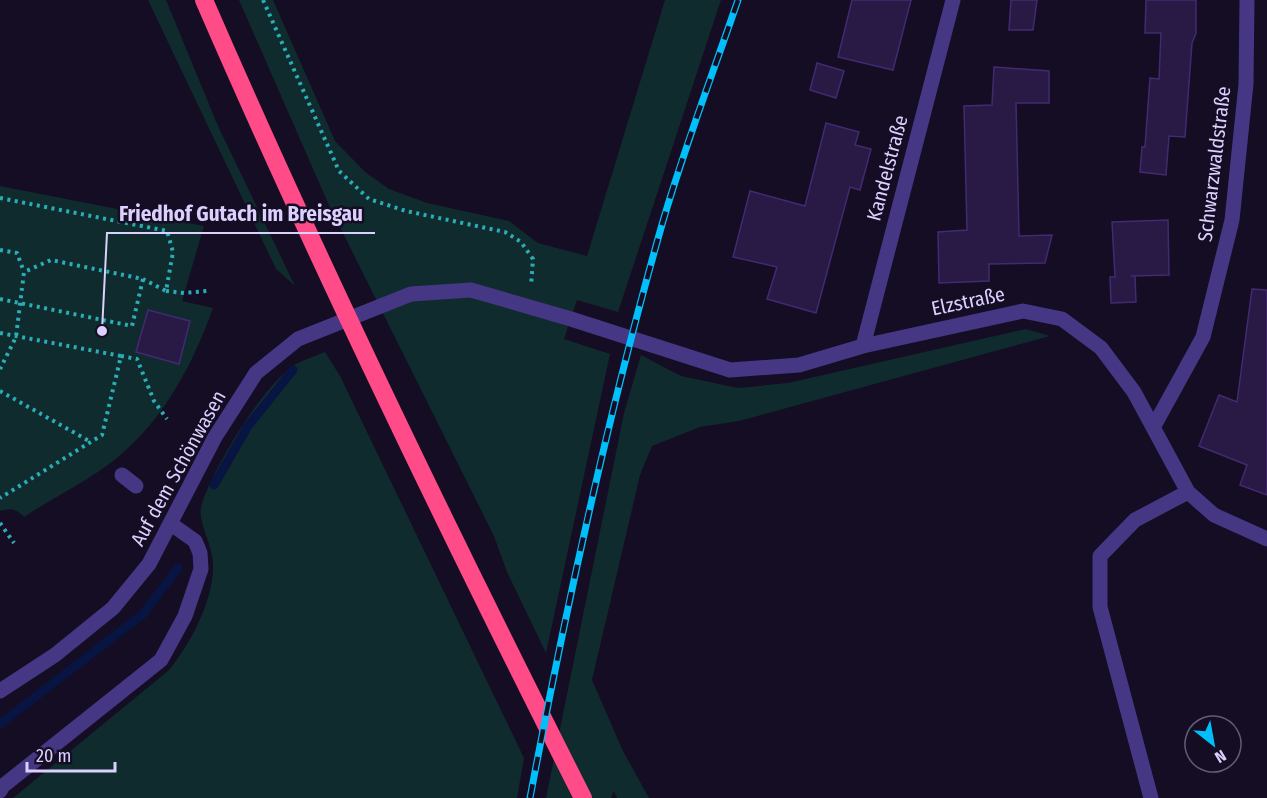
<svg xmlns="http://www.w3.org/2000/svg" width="1267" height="798" font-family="'Fira Sans Condensed',sans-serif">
<rect width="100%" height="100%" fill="#140d23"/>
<path fill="#102b2e" d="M148,0H166L218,126L295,286L276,269Z
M239,0H273L335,141L365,172L389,189L427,203L509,221L538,243L587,256L665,0H721L618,312L577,300L564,339L610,354L546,653L507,572L494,536L328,203Z
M0,186L204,226L182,301L213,308C193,364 164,419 118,457C90,480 54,497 24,517C16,508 11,508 0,511Z
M1026,329L1050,336L739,421L700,427L652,446L640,475L592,680L623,751L649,798H617L614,791L611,798H546L624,413L641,355L681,376L738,388L788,383Z
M325,352L340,376L524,758L517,798H13L168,671C190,646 219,591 212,556C210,542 198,520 201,507C211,471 264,383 296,364C305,359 316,356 325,352Z"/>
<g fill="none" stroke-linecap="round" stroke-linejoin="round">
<path stroke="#081542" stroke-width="9" d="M214,485L248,426L293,370
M0,724L143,614L178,568"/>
</g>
<path fill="#281945" stroke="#422a72" stroke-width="1.5" d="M852,0H911L893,70L838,57Z
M1011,0H1037L1033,30H1009Z
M1146,0H1196V33L1192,43L1185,137L1169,136L1166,175L1140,172L1142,147H1145L1150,78L1159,79L1161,33H1145Z
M817,63L844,71L836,98L810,90Z
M994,67L1049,71V103H1016L1019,236L1052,235L1045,263L989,264V281L939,283L938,232L967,230L964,106L992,105Z
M826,123L859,132L855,145L871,149L860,190L850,187L816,313L767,299L777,267L733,257L750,191L805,206Z
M1168,220L1169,275L1131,276H1135L1136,302L1111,303L1110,277H1115L1112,222Z
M1252,289L1267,290V495L1240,485L1247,465L1199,446L1219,395L1237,402Z
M148,310L190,321L179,364L136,352Z"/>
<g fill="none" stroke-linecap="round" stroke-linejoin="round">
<path stroke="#2badb8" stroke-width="4" stroke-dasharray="3 4.5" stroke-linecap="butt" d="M263,0L339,171L369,199L406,211L505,232L521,242L533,259L531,286
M0,198L167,231L173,252L166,291L143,279
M0,250L17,253L24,272
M166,291L184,293L207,291
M0,299L132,326L143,279L51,260L24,272L16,337L0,369
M0,333L121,356L102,435L0,498
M121,356L137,359L154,401L167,419
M0,391L91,442
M0,523L14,543"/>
<path stroke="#453784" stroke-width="15" d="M863,346L953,0
M1154,426L1203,337L1232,220L1246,84L1247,0
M122,475L136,486
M0,691L55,655L113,608L149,564L215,437L256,373L298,339L411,294L471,290L571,319L730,370L799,365L863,346L1023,311L1062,319L1101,348L1134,392L1188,492L1214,515L1267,539
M0,791L3,786L161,660L185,616L201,569L200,553L195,541L171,524
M1151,798L1100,607V556L1135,520L1188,492"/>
<path stroke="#ff4b88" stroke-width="18" d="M204,0C321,270 450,535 583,798"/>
<defs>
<path id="rail" d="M530,798C566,607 608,415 661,228C683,151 712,76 738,0"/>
</defs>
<use href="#rail" stroke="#00bffb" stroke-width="7"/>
<use href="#rail" stroke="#140d23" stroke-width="4.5" stroke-dasharray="14" stroke-linecap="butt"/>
</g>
<g text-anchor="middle" stroke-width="5" stroke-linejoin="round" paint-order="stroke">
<g font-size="20" fill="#dcd0ff" stroke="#140d23">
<text transform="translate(1214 164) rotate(-83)" y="7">Schwarzwaldstraße</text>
<text transform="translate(887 168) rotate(-75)" y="7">Kandelstraße</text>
<text transform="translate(968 301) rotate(-12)" y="7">Elzstraße</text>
<text transform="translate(178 468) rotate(-61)" y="7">Auf dem Schönwasen</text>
</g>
</g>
<path fill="none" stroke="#dcd0ff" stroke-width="2" d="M102 331L107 233H375"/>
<circle fill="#dcd0ff" stroke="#140d23" stroke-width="2" cx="102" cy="331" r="6"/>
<g font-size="21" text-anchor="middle" font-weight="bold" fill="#dcd0ff" stroke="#140d23" stroke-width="5" stroke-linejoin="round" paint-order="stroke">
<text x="241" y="221">Friedhof Gutach im Breisgau</text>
</g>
<g transform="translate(1213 744) rotate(149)"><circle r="28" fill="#140d23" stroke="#645b7b" stroke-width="1.5"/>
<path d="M0-4.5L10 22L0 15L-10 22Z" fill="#00bffb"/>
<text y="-9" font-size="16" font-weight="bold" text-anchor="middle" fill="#dcd0ff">N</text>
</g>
<path d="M27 762v9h88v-9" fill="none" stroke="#dcd0ff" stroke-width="3"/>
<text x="36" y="762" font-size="18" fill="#dcd0ff" stroke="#140d23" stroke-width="4.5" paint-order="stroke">20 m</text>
</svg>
